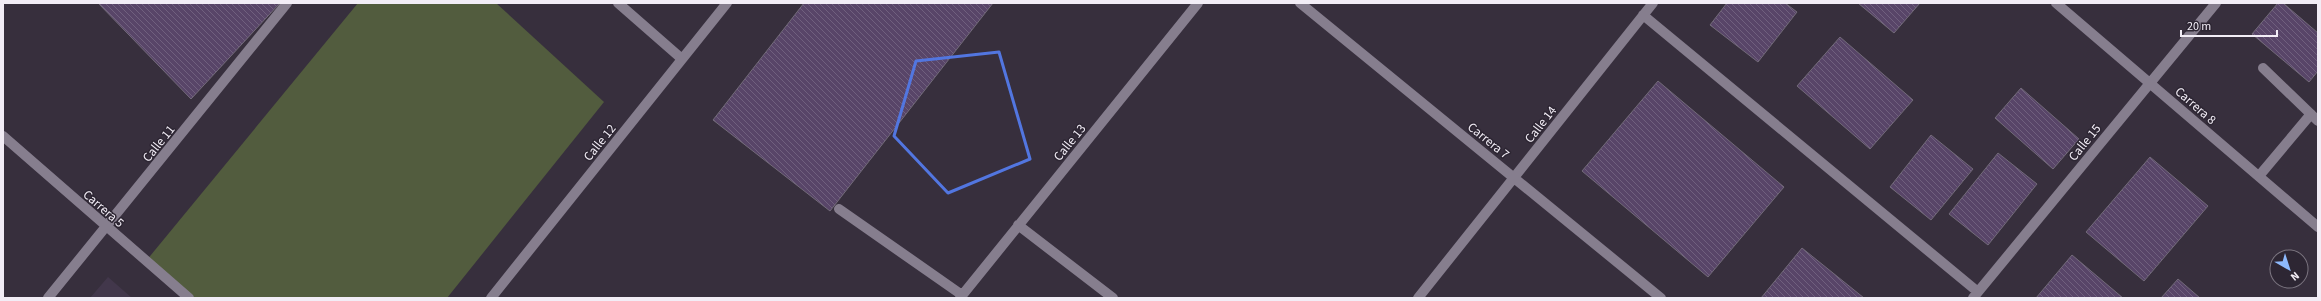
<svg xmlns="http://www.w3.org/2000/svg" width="2321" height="301" font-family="'Source Sans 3',sans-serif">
<defs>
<pattern id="building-back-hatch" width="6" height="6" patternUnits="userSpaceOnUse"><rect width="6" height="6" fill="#584568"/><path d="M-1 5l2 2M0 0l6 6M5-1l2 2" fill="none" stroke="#70607e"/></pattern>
</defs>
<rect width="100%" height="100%" fill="#372f3d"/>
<path fill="#42374b" d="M108,277L132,298H90Z"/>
<path fill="#525c3e" d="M358,3H496L604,102L447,298H193L146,261Z"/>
<path fill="url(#building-back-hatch)" stroke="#726a79" d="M98,3H280L191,99Z
M804,3H993L830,211L713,120Z
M1727,3H1785L1797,12L1758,62L1710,25Z
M1858,3H1920L1894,33Z
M2278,3H2283L2318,33V71L2309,82L2252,34Z
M1840,37L1913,100L1870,149L1797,86Z
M1658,81L1784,187L1708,277L1582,171Z
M2021,88L2079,139L2053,169L1995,118Z
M1931,135L1973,169L1931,220L1890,187Z
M1998,153L2037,184L1988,245L1949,214Z
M2150,157L2208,206L2144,281L2086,232Z
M1802,248L1864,298H1761Z
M2072,255L2123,298H2036Z
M2178,279L2200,298H2161Z"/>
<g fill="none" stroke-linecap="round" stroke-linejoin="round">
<path stroke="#867e8e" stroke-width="10" d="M2263,68L2318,121
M2259,176L2311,114"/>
<path stroke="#867e8e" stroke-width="10" d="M618,3L682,59
M1300,3L1661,298
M2056,3L2318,227
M1643,15L1978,292
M3,136L189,298
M839,209L962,295
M1018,225L1113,298
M48,298L287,3
M491,298L727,3
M960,298L1198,3
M1418,298L1653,3
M1973,298L2216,3"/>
</g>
<path fill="none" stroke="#5276e0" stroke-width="3" stroke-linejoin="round" d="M999,52L1030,159L948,193L894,136L916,61Z"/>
<g text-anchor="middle" stroke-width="3" stroke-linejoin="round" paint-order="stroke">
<g font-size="13" fill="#f2edf6" stroke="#2d2633">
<text transform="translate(2196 105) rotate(41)" y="5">Carrera 8</text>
<text transform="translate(1540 124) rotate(-52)" y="5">Calle 14</text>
<text transform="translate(1489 140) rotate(39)" y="5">Carrera 7</text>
<text transform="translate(599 142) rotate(-51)" y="5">Calle 12</text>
<text transform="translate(1069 142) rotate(-51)" y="5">Calle 13</text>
<text transform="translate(2084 142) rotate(-51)" y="5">Calle 15</text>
<text transform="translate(158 143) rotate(-51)" y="5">Calle 11</text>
<text transform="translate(104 208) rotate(41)" y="5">Carrera 5</text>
</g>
</g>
<rect width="2321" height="301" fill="none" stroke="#f2edf6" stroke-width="8"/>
<g transform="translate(2289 269) rotate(141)"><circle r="19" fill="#2d2633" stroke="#7c7681"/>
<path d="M0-3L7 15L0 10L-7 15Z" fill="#8db9fc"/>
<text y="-6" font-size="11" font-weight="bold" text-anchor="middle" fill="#f2edf6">N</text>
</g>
<path d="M2181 30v6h96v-6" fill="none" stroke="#f2edf6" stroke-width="2"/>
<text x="2187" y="30" font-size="12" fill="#f2edf6" stroke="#2d2633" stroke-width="3" paint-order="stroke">20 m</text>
</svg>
